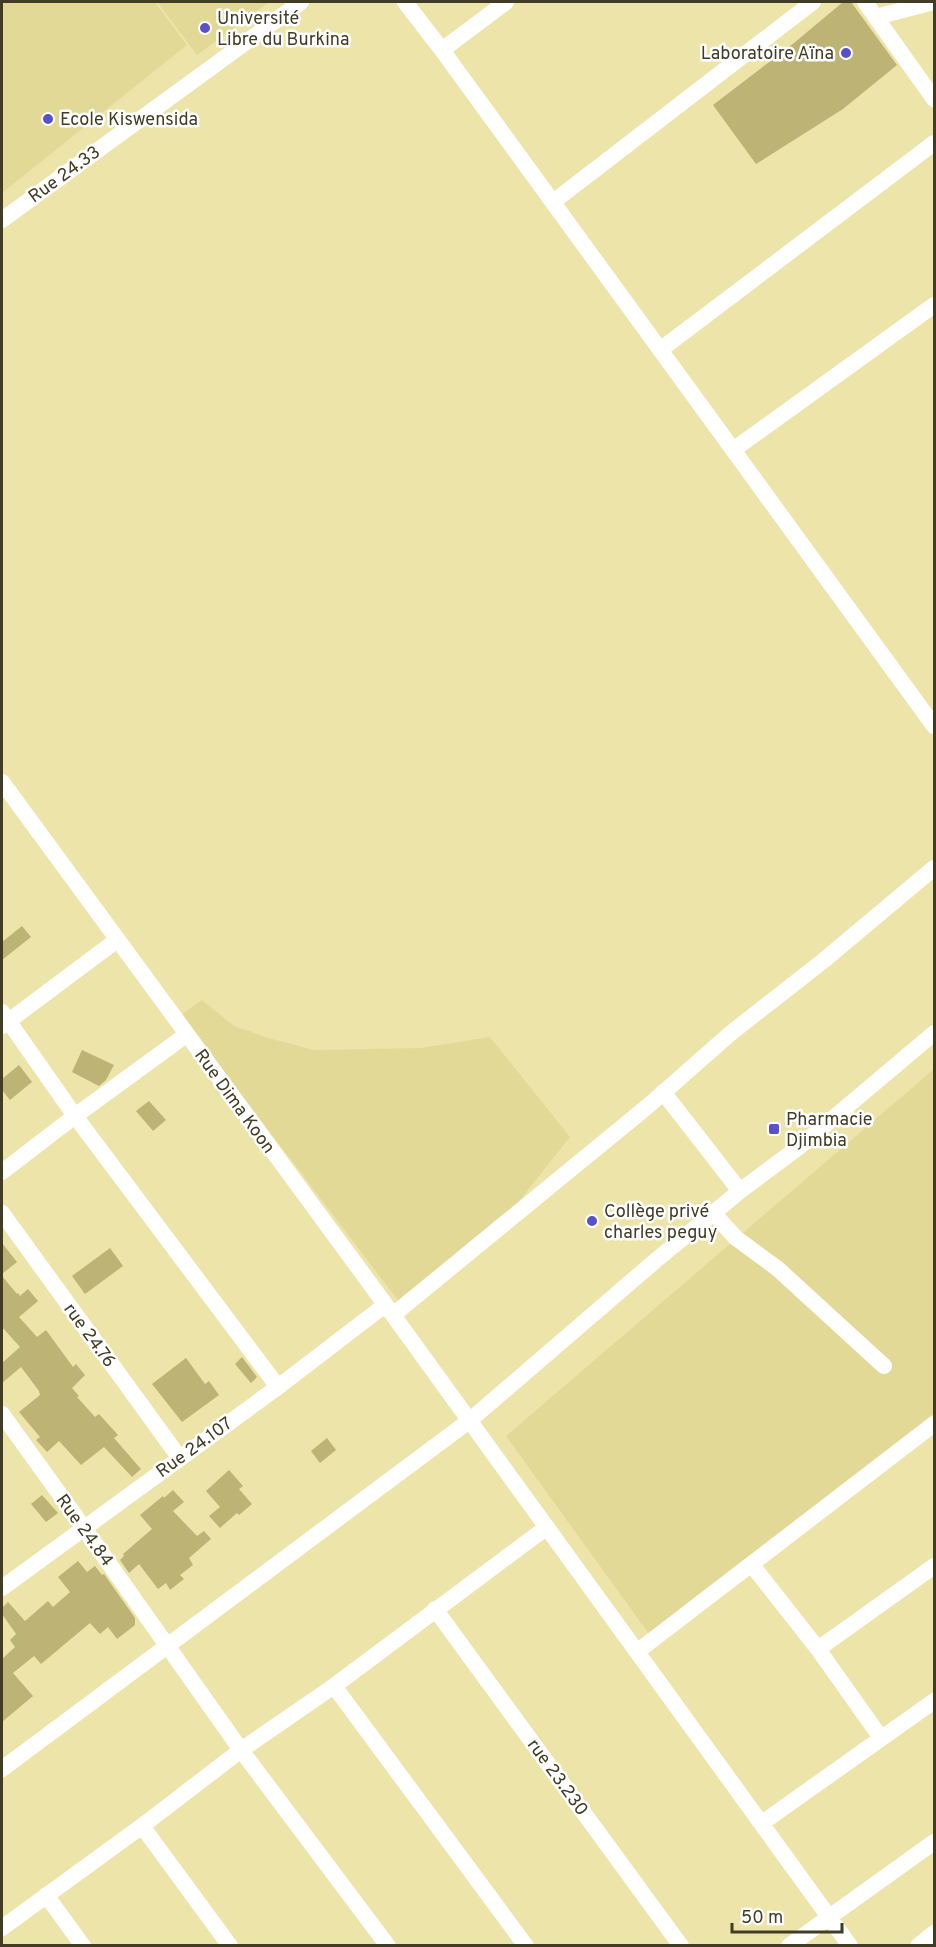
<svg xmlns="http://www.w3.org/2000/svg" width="936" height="1947" font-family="Overpass,sans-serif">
<rect width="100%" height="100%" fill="#ece4a9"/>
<path fill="#e3d997" d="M2,2H155L187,45L2,193Z
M157,2H269L197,55Z
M202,1000L234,1026L265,1037L314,1050L421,1048L490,1037L570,1137L512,1210L400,1303L181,1015Z
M934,1069V1413L649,1634L506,1436Z"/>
<path fill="#bcb374" d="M843,2H851L897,65L843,109L756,164L713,105L794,43Z
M22,926L31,937L2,960V942Z
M82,1050L114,1065L106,1080L99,1086L72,1072Z
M19,1065L32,1082L10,1100L2,1090V1079Z
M149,1101L166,1120L153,1131L136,1111Z
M2,1243L17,1262L2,1274Z
M110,1248L123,1266L85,1294L72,1276Z
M2,1276L17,1294L18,1293L20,1296L28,1289L38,1301L19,1317L37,1337L46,1330L73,1367L76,1364L85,1375L72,1388L79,1396L77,1397L95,1417L99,1414L118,1435L114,1438L141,1469L132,1477L104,1447L81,1465L59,1441L47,1452L36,1440L40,1437L19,1412L40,1395L39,1391L21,1367L2,1383V1363L20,1347L2,1327Z
M242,1357L257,1377L251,1383L235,1364Z
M186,1358L205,1384L209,1381L219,1395L182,1422L152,1384Z
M327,1438L336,1450L320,1463L311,1451Z
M229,1470L243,1486L239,1489L252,1504L239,1515L237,1513L220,1528L209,1516L220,1507L206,1491Z
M173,1490L184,1502L173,1511L197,1536L204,1531L211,1539L189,1558L193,1565L180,1575L184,1579L170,1590L166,1583L158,1589L139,1564L129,1573L120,1560L124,1556L123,1554L152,1529L140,1515L163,1496L164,1498Z
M42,1495L58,1513L46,1522L31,1504Z
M78,1561L87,1572L95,1566L102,1575L104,1574L135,1618V1625L117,1639L108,1627L100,1634L90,1623L41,1664L34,1656L13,1673L33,1696L2,1722V1659L15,1647L10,1640L16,1634L2,1614V1608L8,1602L25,1621L48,1601L53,1607L70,1592L58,1577Z"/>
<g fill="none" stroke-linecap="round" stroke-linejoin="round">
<path stroke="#fff" stroke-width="16" d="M405,2L442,50L934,726
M865,2L934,99
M876,17L934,2
M442,50L506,2
M553,202L813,2
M2,220L301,2
M660,350L934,143
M733,450L934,305
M2,782L393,1315L850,1946
M2,1012L75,1116L278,1387
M2,1026L117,940
M663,1092L740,1191
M2,1172L75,1116L186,1035
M2,1213L179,1457
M713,1213L736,1238L778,1269L884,1366
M393,1315L648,1106L731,1033L823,961L934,868
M2,1414L84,1528L241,1750L388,1946
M752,1565L818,1649L881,1738
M2,1588L278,1387L385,1305
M435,1609L681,1946
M818,1649L934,1566
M638,1651L934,1424
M334,1686L526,1946
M2,1769L469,1421L655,1261L740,1191L799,1147L934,1033
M762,1823L934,1701
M142,1826L230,1946
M46,1895L83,1946
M2,1928L142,1826L241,1750L334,1686L547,1527
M789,1946L934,1842
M918,1946L934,1933"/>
</g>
<g fill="#5951c9" stroke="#fff" stroke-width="2">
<circle cx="205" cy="28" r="6"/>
<circle cx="846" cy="53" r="6"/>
<circle cx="48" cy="119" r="6"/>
<rect x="768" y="1123" width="12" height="12" rx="3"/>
<circle cx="592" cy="1221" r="6"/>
</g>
<g text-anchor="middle" stroke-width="5" stroke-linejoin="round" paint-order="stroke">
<g font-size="18" fill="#403c25" stroke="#fff" text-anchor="start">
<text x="217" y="24">Université<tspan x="217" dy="21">Libre du Burkina</tspan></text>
<text x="834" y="59" text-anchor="end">Laboratoire Aïna</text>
<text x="60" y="125">Ecole Kiswensida</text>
<text x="786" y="1125">Pharmacie<tspan x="786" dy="21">Djimbia</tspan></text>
<text x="604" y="1217">Collège privé<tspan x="604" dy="21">charles peguy</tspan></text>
</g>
<g font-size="18" fill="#403c25" stroke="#fff">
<text transform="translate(64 174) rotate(-36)" y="6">Rue 24.33</text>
<text transform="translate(235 1101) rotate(54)" y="6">Rue Dima Koon</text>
<text transform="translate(90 1335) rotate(54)" y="6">rue 24.76</text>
<text transform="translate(194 1447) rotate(-36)" y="6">Rue 24.107</text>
<text transform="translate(85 1530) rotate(54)" y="6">Rue 24.84</text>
<text transform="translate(558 1777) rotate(54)" y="6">rue 23.230</text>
</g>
</g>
<rect width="936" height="1947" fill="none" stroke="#403c25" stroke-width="6"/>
<path d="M732 1923v9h110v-9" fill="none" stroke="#403c25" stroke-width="3"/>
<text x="741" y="1923" font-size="18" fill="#403c25" stroke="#ffffff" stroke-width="4.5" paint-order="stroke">50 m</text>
</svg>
